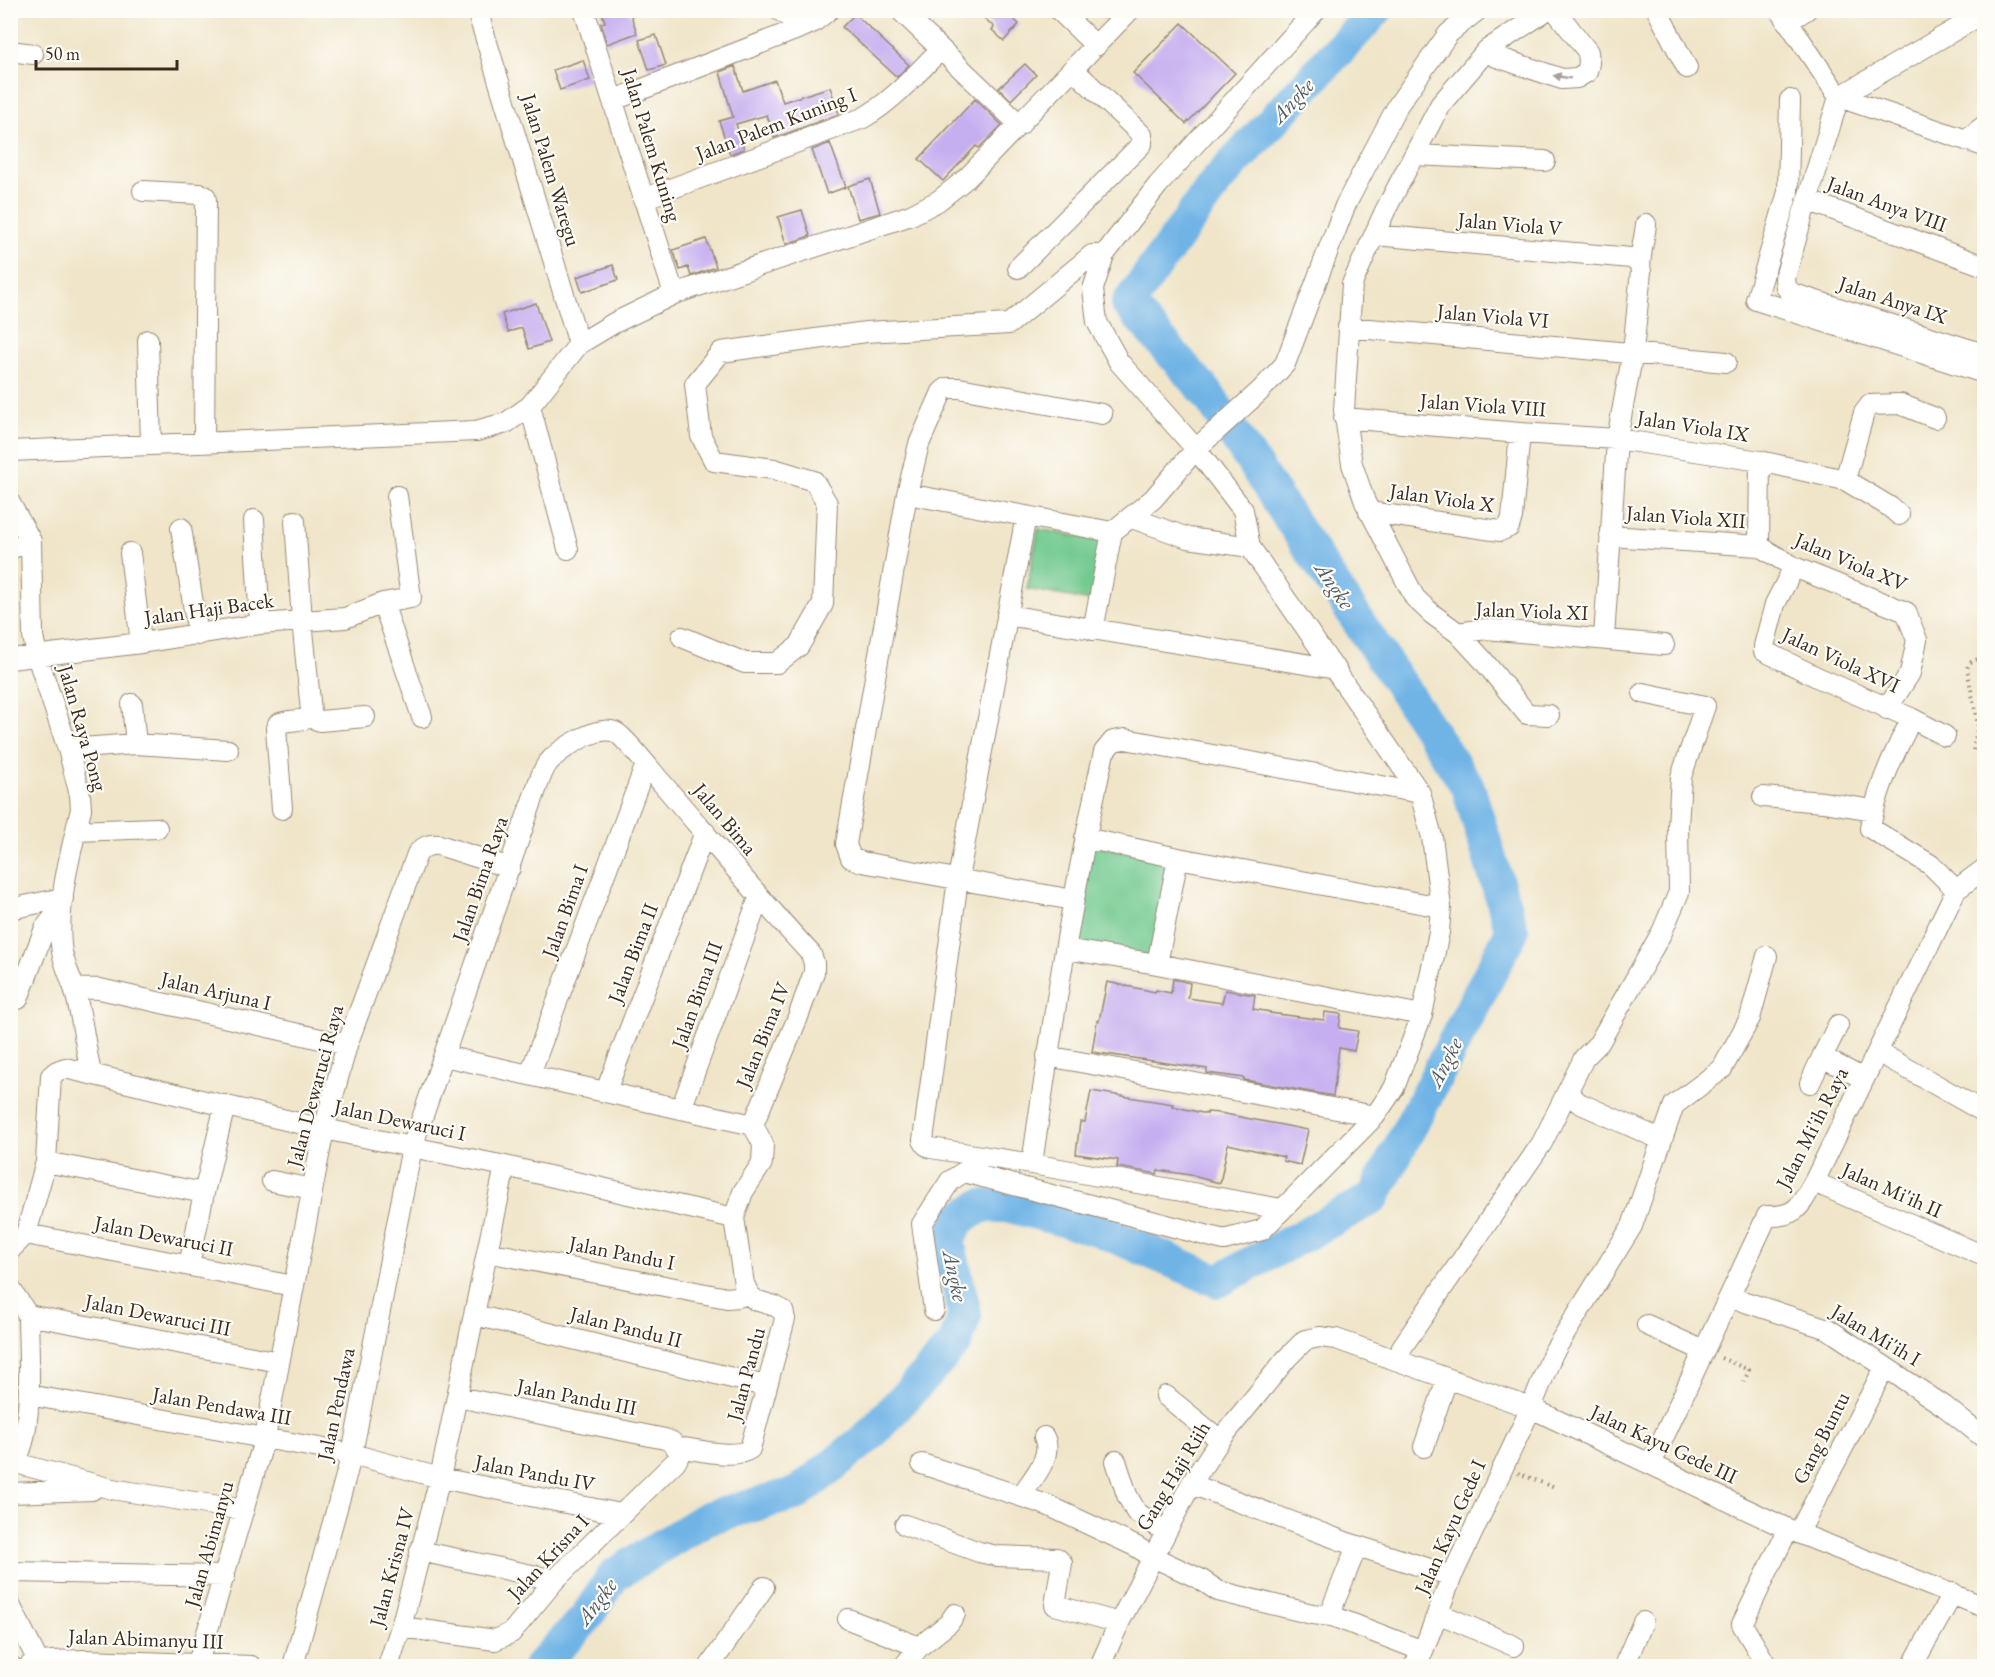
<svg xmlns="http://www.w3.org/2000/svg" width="1995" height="1677" font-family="'EB Garamond',serif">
<rect width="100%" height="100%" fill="#fdfcf7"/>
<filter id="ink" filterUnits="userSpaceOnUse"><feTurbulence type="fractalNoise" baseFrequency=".0167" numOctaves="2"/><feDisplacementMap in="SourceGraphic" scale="12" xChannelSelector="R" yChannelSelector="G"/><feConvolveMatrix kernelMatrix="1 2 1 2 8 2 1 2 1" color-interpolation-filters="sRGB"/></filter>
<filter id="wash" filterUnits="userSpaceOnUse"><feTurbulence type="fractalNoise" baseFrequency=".008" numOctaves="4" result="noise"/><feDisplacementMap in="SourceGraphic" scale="24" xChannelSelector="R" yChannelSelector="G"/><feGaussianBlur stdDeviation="1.35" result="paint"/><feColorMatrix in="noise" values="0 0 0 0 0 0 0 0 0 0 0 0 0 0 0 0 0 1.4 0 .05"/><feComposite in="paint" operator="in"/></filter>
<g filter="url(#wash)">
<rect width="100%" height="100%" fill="#f0e5c9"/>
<path fill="#73ca90" stroke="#577a57" stroke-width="1.5" d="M1038,529L1103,541L1091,601L1027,589Z
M1090,844L1172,862L1153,957L1074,944Z"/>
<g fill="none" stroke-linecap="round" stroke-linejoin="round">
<path stroke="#70b4e6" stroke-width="34" d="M540,1666L585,1619L614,1575L707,1518L798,1493L869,1436L955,1343L965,1315L948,1241L959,1219L981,1206H1010L1097,1229L1218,1281L1373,1198L1512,931L1468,787L1206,392L1128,304L1217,181L1376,10"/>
</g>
<g id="blocks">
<path fill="#c6aff0" d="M601,10H629L637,33L607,44L601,23L605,22Z
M976,10H1004L1019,24L1004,41L992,30L994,27Z
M855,14L909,65L897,77L842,27Z
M1182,23L1235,73L1186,124L1133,73Z
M656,35L666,65L649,70L639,40Z
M583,60L590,80L560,90L553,70Z
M1025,64L1036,75L1011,100L999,88Z
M735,66L743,91L775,80L783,102L830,87L839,114L774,138L767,115L736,124L744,149L730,154L719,121L733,117L720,72Z
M975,99L1002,125L979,148L976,146L943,181L919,159Z
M830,143L846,187L827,194L812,150Z
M870,179L880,213L858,219L848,186Z
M802,210L810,236L786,244L778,217Z
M706,239L716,267L691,276L688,267L680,270L673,250Z
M613,265L618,280L582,292L577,277Z
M536,303L549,342L529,349L522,328L508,332L502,314Z
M1173,979L1190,983L1188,998L1222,1003L1225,990L1255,995L1253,1009L1270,1012V1013L1324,1020L1325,1012L1341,1014L1339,1028L1358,1031L1354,1051L1339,1048L1333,1096L1244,1080V1078L1207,1073V1069L1092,1052L1097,1021H1099L1107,982L1155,992L1156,990L1171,993Z
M1091,1091L1173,1104L1172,1106L1207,1114V1112L1220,1113L1308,1130L1300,1165L1283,1161L1284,1157L1228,1144L1220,1183L1196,1177V1176L1158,1170L1157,1174L1117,1167L1118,1160L1076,1154L1080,1122H1085Z"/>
</g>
</g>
<g filter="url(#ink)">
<use href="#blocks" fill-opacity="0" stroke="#968874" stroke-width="1.5"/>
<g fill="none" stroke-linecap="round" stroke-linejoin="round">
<defs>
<path id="minor" d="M477,10L579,344
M584,10L674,294
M779,10L803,27
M900,10L1020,125
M1059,10L1096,46
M1547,10L1487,50L1440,105L1385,211L1352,284L1344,410L1352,464L1365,502L1415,598L1432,614L1458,633L1482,659L1527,714L1549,715
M1657,10L1687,68
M1780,10L1839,97
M1787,22L1806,10
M1487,50L1494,56L1562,79L1577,78L1587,72L1589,63L1588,52L1555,10
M10,51L33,54
M1839,97L1803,214L1785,278L1786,287L1791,293L1984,354
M1839,97L1984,13
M1839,97L1984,146
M614,100L803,27L814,22L829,10
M1790,100L1788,192L1756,300L1984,373
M1966,140L1984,126
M1415,155L1545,161
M143,191L200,194L205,196L206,200L204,442
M643,199L863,118C893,101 916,74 940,50
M1807,200L1984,266
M1375,235L1631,258L1639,263
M1018,268L1142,144V135L1074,70
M1348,327L1726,362
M148,340L151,444
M530,406L568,549
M1344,418L1520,433L1617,439L1760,461L1845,480L1890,507L1899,515
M10,451L476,431L506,423L530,406L579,344L614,323L674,294L911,215L938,201L967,178L1130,10
M1760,461L1759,546L1794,567L1906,612L1917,640L1910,673L1887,709
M1845,480L1864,413L1870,405L1900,404L1935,418
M907,494L1112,532
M10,503L31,541L33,636L37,656L68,749L80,795L81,809C71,851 57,902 61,945C62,960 69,973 74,988C82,1015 85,1046 91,1073
M1369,512L1500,531L1509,527L1512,517L1520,433
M1026,516L958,879L923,1140L926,1145L931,1148L1032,1164L1281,1209
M254,520L260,624
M181,528L198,635
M1610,536L1759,546
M1250,547L1243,510L1196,449L1119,362L1097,322L1093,289L1104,255L1158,185L1316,10
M10,549L31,541
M130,553L141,643
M1794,567L1775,604L1764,646V651L1819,678L1911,718L1945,736
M383,603L422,717
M1007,615L1336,669
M1093,630L1112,532L1153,499L1196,449L1260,391L1285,364L1345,206L1398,105L1448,34L1478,10
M1458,633L1486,629L1664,645
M682,637L745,663H777L799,646L823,604L827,503L814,481L774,469L714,461L701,436L695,384L721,352L866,332L1009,324L1092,255H1104
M1604,638L1617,439L1633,352L1641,271C1638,261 1645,237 1646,224
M10,659L141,643L260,624L345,618L383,603L411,598L397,496
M132,704L136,744
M310,717L320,721L365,717
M1906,730C1890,761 1876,794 1870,828L1931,865L1956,890
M68,749L136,744L228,750
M1763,797L1823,802L1873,810
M282,809L276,728L278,724C288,719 301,722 310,717L311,711L302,620L295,521
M76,831L157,828
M1085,838L1178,858L1441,907
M1073,900L862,862L851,858L846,844L907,494L919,444L942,392L947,388H959L1102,414
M10,909L63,898
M1065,949L1157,964L1422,1015
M1157,964L1178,858
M74,988L100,989L347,1045
M18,999L45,928L61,908
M1878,1052L1984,1112
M444,1056L753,1125
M1047,1056L1375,1116
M1822,1057L1838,1025
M530,1074L646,764
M1810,1083L1822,1057L1864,1079
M606,1091L705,832
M1567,1092L1579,1103L1662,1140
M681,1109L759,898
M46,1162L204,1193L189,1265
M1032,1164C1052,1025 1073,888 1104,752L1113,741L1125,739L1420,793
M272,1181L312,1189
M1814,1182L1984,1256
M204,1193L225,1105
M26,1234L293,1286
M10,1250L26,1234L46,1162L51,1076L57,1071L65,1068L324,1129L505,1166L734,1218
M487,1252L727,1298L738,1297L749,1294
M10,1288L28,1315
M1730,1297L1828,1329L1944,1406L1984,1438
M934,1310L922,1224L950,1181L964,1172L1224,1240L1262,1230L1375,1116L1394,1088L1422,1015L1439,932L1441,907L1432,837L1420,793L1250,547L1188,538L1132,518
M28,1315L279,1362
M475,1315L765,1386
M1647,1325L1704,1351
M1399,1361L1402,1347L1542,1143L1584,1058L1599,1043L1662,932L1679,892L1678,827L1681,777L1705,706L1643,693
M29,1395L352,1454L440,1478L621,1514
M1166,1396L1220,1440
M676,1447C696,1449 734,1460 750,1449L785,1319L783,1311L775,1306L755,1300L749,1294L744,1284L734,1218L743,1192L762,1163L763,1144L753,1125
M1424,1447L1447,1379
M1116,1461L1127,1495L1136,1512L1166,1532
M16,1463L112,1489L244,1510
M922,1464L1047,1505L1135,1546L1153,1557L1200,1579L1218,1591L1312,1614L1332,1616L1423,1651
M1651,1464L1767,1216C1797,1217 1800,1206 1814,1182L1956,890L1984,869
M10,1466C36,1449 28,1345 28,1315
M1191,1484L1348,1543L1452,1576
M10,1493L92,1490
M1021,1496C1031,1480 1054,1457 1044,1437
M905,1525L979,1552L997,1556L1057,1558L1062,1563L1055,1605L1119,1623
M1799,1532L1885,1367
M420,1551L555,1580
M10,1572L225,1576
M10,1605L39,1663
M1438,1613L1514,1646
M1332,1616L1334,1603L1357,1546
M848,1619L919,1647
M401,1627L495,1640L511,1633L555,1580L677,1460L680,1453L672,1442L665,1439L458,1397
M198,1663L265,1437L324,1129L347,1045L417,854C424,846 429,844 439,845L510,868
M10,1665L11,1666
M29,1666L50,1661L86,1660L251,1666
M293,1666L352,1454L412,1147L538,784C541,777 543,769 548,763C558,750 598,724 615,732C624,736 653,773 661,782C711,840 759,898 811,954L814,963V972L798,1017L753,1125
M388,1666L401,1627L440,1478L505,1166
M710,1666L764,1587
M904,1666L919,1647L949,1623L955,1614
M1100,1666L1119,1623L1191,1484L1220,1440L1287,1358L1305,1340L1320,1337L1336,1339L1531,1408L1788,1529L1984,1607
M1414,1666L1423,1651L1452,1576L1531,1408L1553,1353L1632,1226L1674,1105L1722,1069L1750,1018L1767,956
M1624,1666L1643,1622
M1761,1666L1764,1661L1742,1624L1788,1529
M1912,1666L1953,1593"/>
</defs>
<use href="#minor" stroke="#968874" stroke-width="22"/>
<path stroke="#968874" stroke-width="4" stroke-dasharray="1.5 4.5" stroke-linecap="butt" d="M1973,750L1978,725L1967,669C1969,660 1976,660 1984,658
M1721,1358L1749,1370L1744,1382
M1518,1473L1555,1488"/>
<use href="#minor" stroke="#fff" stroke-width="20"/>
</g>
<defs><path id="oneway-solid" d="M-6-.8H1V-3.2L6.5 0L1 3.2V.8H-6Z" transform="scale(1.5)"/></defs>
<use fill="#a79f9a" href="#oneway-solid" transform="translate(1562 77) rotate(-171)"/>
</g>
<g text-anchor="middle" stroke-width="4.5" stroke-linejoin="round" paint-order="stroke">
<g font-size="21" fill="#3b2a1e" stroke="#fdfcf7">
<text transform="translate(776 124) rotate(-21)" y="7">Jalan Palem Kuning I</text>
<text transform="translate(652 145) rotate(73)" y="7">Jalan Palem Kuning</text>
<text transform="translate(551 170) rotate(73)" y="7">Jalan Palem Waregu</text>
<text transform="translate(1887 204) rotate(20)" y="7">Jalan Anya VIII</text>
<text transform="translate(1510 224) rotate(5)" y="7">Jalan Viola V</text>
<text transform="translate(1893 300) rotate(18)" y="7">Jalan Anya IX</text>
<text transform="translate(1493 316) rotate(5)" y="7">Jalan Viola VI</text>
<text transform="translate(1483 405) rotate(4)" y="7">Jalan Viola VIII</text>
<text transform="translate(1693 426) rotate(9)" y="7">Jalan Viola IX</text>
<text transform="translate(1442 498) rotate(8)" y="7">Jalan Viola X</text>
<text transform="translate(1686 517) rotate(4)" y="7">Jalan Viola XII</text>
<text transform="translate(1851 562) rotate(23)" y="7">Jalan Viola XV</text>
<text transform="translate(209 609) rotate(-8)" y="7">Jalan Haji Bacek</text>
<text transform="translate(1532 611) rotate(2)" y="7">Jalan Viola XI</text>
<text transform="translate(1841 660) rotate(25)" y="7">Jalan Viola XVI</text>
<text transform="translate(83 728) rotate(74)" y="7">Jalan Raya Pong</text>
<text transform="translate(725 819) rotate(50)" y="7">Jalan Bima</text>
<text transform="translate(480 879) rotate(-71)" y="7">Jalan Bima Raya</text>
<text transform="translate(565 911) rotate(-70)" y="7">Jalan Bima I</text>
<text transform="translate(633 953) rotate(-69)" y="7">Jalan Bima II</text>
<text transform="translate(216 991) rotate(13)" y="7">Jalan Arjuna I</text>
<text transform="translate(697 995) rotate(-70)" y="7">Jalan Bima III</text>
<text transform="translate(763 1035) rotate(-68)" y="7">Jalan Bima IV</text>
<text transform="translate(315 1086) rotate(-75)" y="7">Jalan Dewaruci Raya</text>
<text transform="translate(400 1120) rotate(12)" y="7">Jalan Dewaruci I</text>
<text transform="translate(1812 1128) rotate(-63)" y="7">Jalan Mi'ih Raya</text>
<text transform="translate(1892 1190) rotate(24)" y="7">Jalan Mi'ih II</text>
<text transform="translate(164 1236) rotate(11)" y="7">Jalan Dewaruci II</text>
<text transform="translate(622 1253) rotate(11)" y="7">Jalan Pandu I</text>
<text transform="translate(158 1315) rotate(11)" y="7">Jalan Dewaruci III</text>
<text transform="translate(626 1327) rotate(14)" y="7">Jalan Pandu II</text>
<text transform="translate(1876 1335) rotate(31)" y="7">Jalan Mi'ih I</text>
<text transform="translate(746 1374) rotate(-75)" y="7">Jalan Pandu</text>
<text transform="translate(577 1397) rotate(11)" y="7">Jalan Pandu III</text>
<text transform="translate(336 1404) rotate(-78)" y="7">Jalan Pendawa</text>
<text transform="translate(222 1406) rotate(10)" y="7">Jalan Pendawa III</text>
<text transform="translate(1821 1438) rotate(-63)" y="7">Gang Buntu</text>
<text transform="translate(1664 1444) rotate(25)" y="7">Jalan Kayu Gede III</text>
<text transform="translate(535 1473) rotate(11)" y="7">Jalan Pandu IV</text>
<text transform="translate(1173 1476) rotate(-59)" y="7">Gang Haji Riih</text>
<text transform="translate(1450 1527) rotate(-66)" y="7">Jalan Kayu Gede I</text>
<text transform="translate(209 1544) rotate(-74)" y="7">Jalan Abimanyu</text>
<text transform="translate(548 1557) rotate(-47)" y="7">Jalan Krisna I</text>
<text transform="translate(392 1567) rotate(-75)" y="7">Jalan Krisna IV</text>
<text transform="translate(146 1639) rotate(2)" y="7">Jalan Abimanyu III</text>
</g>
<g font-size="22" font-style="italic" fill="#4e5a64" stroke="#fdfcf7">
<text transform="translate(1292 100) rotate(-47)" y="8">Angke</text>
<text transform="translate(1335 585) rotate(56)" y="8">Angke</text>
<text transform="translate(1444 1062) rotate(-63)" y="8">Angke</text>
<text transform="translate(956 1276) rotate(78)" y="8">Angke</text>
<text transform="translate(596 1601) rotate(-53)" y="8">Angke</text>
</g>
</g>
<rect width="1995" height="1677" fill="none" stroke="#fdfcf7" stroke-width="36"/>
<path d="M36 60v9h141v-9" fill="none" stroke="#3b2a1e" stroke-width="3"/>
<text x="45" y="60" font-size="18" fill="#3b2a1e" stroke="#fdfcf7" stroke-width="4.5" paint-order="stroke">50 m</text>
</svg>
